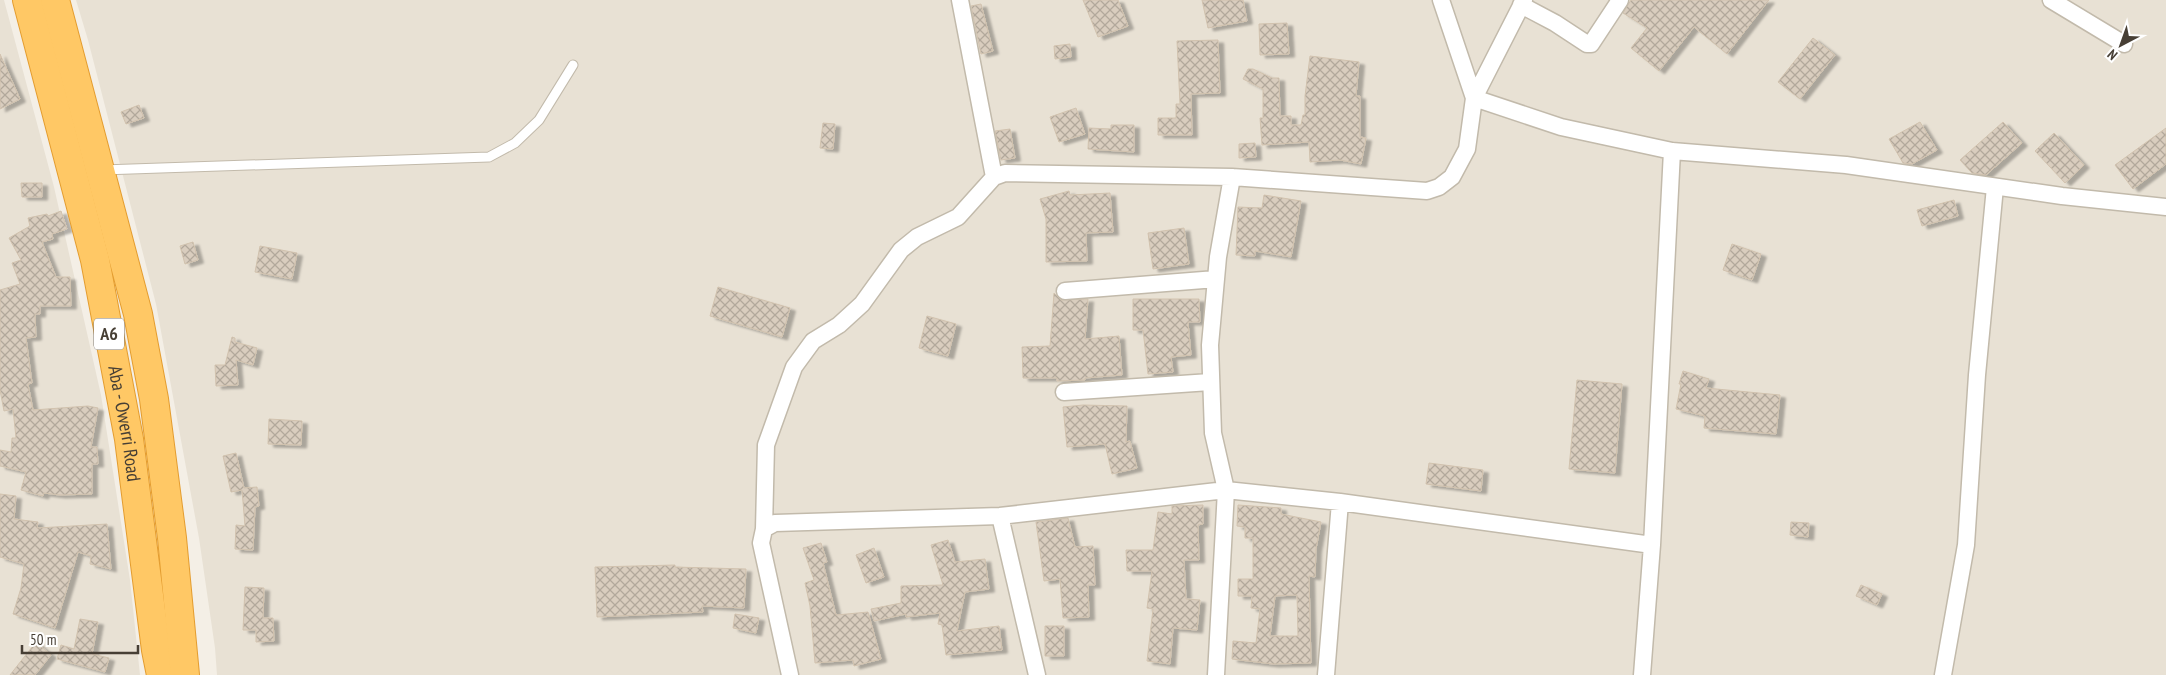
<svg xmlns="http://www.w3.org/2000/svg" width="2166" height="675" font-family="'PT Sans Narrow',sans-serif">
<defs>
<pattern id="building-cross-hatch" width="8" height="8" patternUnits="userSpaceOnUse" patternTransform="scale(1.25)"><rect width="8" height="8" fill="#d9cdbe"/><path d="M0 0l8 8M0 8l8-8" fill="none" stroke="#b2a89b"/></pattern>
<filter id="shadow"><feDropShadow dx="5.5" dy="3" stdDeviation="1" flood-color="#0004"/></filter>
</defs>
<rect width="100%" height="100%" fill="#f4efe6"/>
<path fill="#e8e1d4" d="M0,0H4L54,187L101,395L130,580L140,675H0Z
M76,0H2166V675H217L215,648L199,538L156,304L88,40Z"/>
<path fill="url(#building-cross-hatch)" stroke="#d1c2ae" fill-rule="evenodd" filter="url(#shadow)" d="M1083,0H1118L1128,26L1098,37Z
M1202,0H1243L1247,21L1208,28Z
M1631,0H1769L1727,54L1694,27L1659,71L1631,48L1647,28L1623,13Z
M981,4L993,51L981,54L971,6Z
M1287,23L1289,54L1260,55L1259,24Z
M1813,38L1835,55L1800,99L1778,82Z
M1218,40L1220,93L1191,94L1192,135H1158V118H1176V104H1180L1177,41Z
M1070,44L1071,57L1055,59L1054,46Z
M0,54L20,99L0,109Z
M1310,56L1359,62L1356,96H1360V137L1366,138L1361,164L1340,160L1310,162L1309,142L1262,145L1260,118H1263V89L1243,79L1248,69H1253L1272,78H1279L1280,116H1291V125H1301L1303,115H1305V96Z
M139,105L144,118L126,124L121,112Z
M1076,108L1085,134L1059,142L1050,117Z
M1920,122L1937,150L1912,164L1903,163L1889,139Z
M2003,122L2022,143L1986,175L1972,173L1960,160Z
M823,123L835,124L833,149L820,148Z
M1111,125H1134V152L1088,149L1089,128L1111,129Z
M2166,128V164L2133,189L2115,165Z
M1010,129L1015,158L1001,160L995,131Z
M2054,133L2084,165L2065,183L2035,151Z
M1255,143L1256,157L1239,158V144Z
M21,183H42V197H22Z
M1069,191L1070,195L1110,193L1113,232L1086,233L1087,261L1046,262V219L1040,199Z
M1264,195L1301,201L1291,257L1255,251V256L1236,255L1238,207L1262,208Z
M1954,200L1958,216L1922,226L1917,210Z
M61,211L67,229L52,234L53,239L42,242L56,277H70L71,306H40V314H35L36,337L26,338L32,383L28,384L33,410L88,406L98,408L91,447H97L98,464H92V494L60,495L44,493L43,496L21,490L26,472L0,466V450L11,452L12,438H16L13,409L4,411L0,390V290L20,284L12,263L21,260L9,238L30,226L28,218L47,214L48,216Z
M1184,228L1189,264L1153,269L1148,233Z
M193,242L198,260L185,264L180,246Z
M1732,244L1761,254L1752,280L1723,270Z
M260,246L297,253L292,279L255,272Z
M718,287L790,308L782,337L710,316Z
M1054,293L1061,300L1088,299L1085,339L1119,336L1122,375L1085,378V380L1057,381V378H1023L1022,347L1050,346Z
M1133,299H1199L1200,322H1188L1191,355L1171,357L1173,372L1148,374L1143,330H1133Z
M927,316L956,324L948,356L919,348Z
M232,337L235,338V342L257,348L253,365L236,360L238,385L216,386L215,365H225Z
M1683,371L1709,379L1706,388L1780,395L1776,434L1704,428L1705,416L1676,409L1681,384H1679Z
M1577,380L1622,384L1615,473L1569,469Z
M1083,405L1127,406L1126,442L1130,441L1137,468L1112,474L1105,444L1067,447L1063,407Z
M269,419L302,421L301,445L268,444Z
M236,453L244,488L257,487L259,506L255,507L253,550L235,549L236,525L245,526L242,490L231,492L223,456Z
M1429,463L1483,470L1481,491L1426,484Z
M0,494L16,496L14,519L38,522L37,528L107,524L111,569L90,564L91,556L78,552L55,628L13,614L21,588L24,564L0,557Z
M1203,505V524L1198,525L1199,560H1184L1186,599L1200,600L1197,630L1173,628L1170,664L1147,661L1153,609L1147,608L1152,571H1127L1126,550H1153L1158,512L1172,514V506Z
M1238,505L1281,508V514L1321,522L1316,549L1315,577L1309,576L1311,663L1273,664L1232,659L1233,641L1256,643L1260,609L1251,608L1252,596H1238V579H1253V538H1245V527L1237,526ZM1297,595L1298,636H1270L1275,596Z
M1068,518L1075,547L1093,546L1095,585H1088L1089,617L1063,618L1060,579L1044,581L1036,522Z
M1791,522L1809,523L1808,537L1790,535Z
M948,540L955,562L985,559L989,589L965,592L957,631L999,626L1002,650L946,655L942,625L938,624L940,613L906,617V614L874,621L871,609L901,603V586L943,585L931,545Z
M821,543L827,562L823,563L836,615L868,612L881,659L854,666L853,660L815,663L810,606L805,583L814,580L803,548Z
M874,548L884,577L866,583L856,555Z
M675,565V567L746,569L744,608L702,606L703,612L597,617L595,567Z
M1861,585L1882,594L1877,605L1856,596Z
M245,587L264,588L263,618H273L274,641L256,642V630H243Z
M735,614L759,618L756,633L733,628Z
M80,619L98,622L92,654L109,658L105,672L57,659L61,645L74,649Z
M1045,626H1064V656H1045Z
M36,642L51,655L35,675H10Z"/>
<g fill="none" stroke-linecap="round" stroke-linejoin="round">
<defs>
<path id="lane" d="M102,170L489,157L515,143L539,120L573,65"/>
<path id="street" d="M960,0L994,177
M1524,0L1474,98L1561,127L1672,151L1846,165L2062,196L2166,207
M2051,0L2124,44
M1521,5L1555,23L1587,44H1591L1620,0
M1065,291L1216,279
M1064,392L1210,382
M1000,516L1037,675
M764,529L766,445L794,367L813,341L839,325L862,304L901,250L917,237L958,217L994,177L1005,173L1232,177L1427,191L1439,187L1452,177L1467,149L1474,98L1441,0
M1652,545L1672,151
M790,675L761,543L764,529L775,523L1000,516L1226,490L1340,502L1652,545L1642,675
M1216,675L1226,490L1213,433L1210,345L1218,257L1232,177
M1326,675L1340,502
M1943,675L1966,545L1977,375L1995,187"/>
<g id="highway">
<path id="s1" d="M27,0L95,260L129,439L156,650L161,675"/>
<path d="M55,0L138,314L154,399L172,538L185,675"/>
</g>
</defs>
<use href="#lane" stroke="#c2baab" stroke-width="11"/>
<use href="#street" stroke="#c2baab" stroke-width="19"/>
<use href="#highway" stroke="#e49d30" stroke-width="30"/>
<use href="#lane" stroke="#fff" stroke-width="9"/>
<use href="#street" stroke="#fff" stroke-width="16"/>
<use href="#highway" stroke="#ffc865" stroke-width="28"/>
</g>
<g text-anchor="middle" stroke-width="5" stroke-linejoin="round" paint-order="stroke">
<rect fill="#fff" stroke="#7e7972" stroke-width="1" x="94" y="318.5" width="30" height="31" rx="4"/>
<g font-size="18" font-weight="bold" fill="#473f35">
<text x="109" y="340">A6</text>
</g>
<g font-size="19" fill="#473f35" stroke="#fff">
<text dy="7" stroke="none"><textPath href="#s1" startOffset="435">Aba - Owerri Road</textPath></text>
</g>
</g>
<g transform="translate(2121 45) rotate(221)" stroke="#ffffff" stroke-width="4" paint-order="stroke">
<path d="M0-4L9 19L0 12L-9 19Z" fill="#473f35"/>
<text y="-8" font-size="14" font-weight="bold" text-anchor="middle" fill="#473f35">N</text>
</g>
<path d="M22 645v8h116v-8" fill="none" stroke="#473f35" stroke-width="2.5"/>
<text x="30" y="645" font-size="15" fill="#473f35" stroke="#ffffff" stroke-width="4" paint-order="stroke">50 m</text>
</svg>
